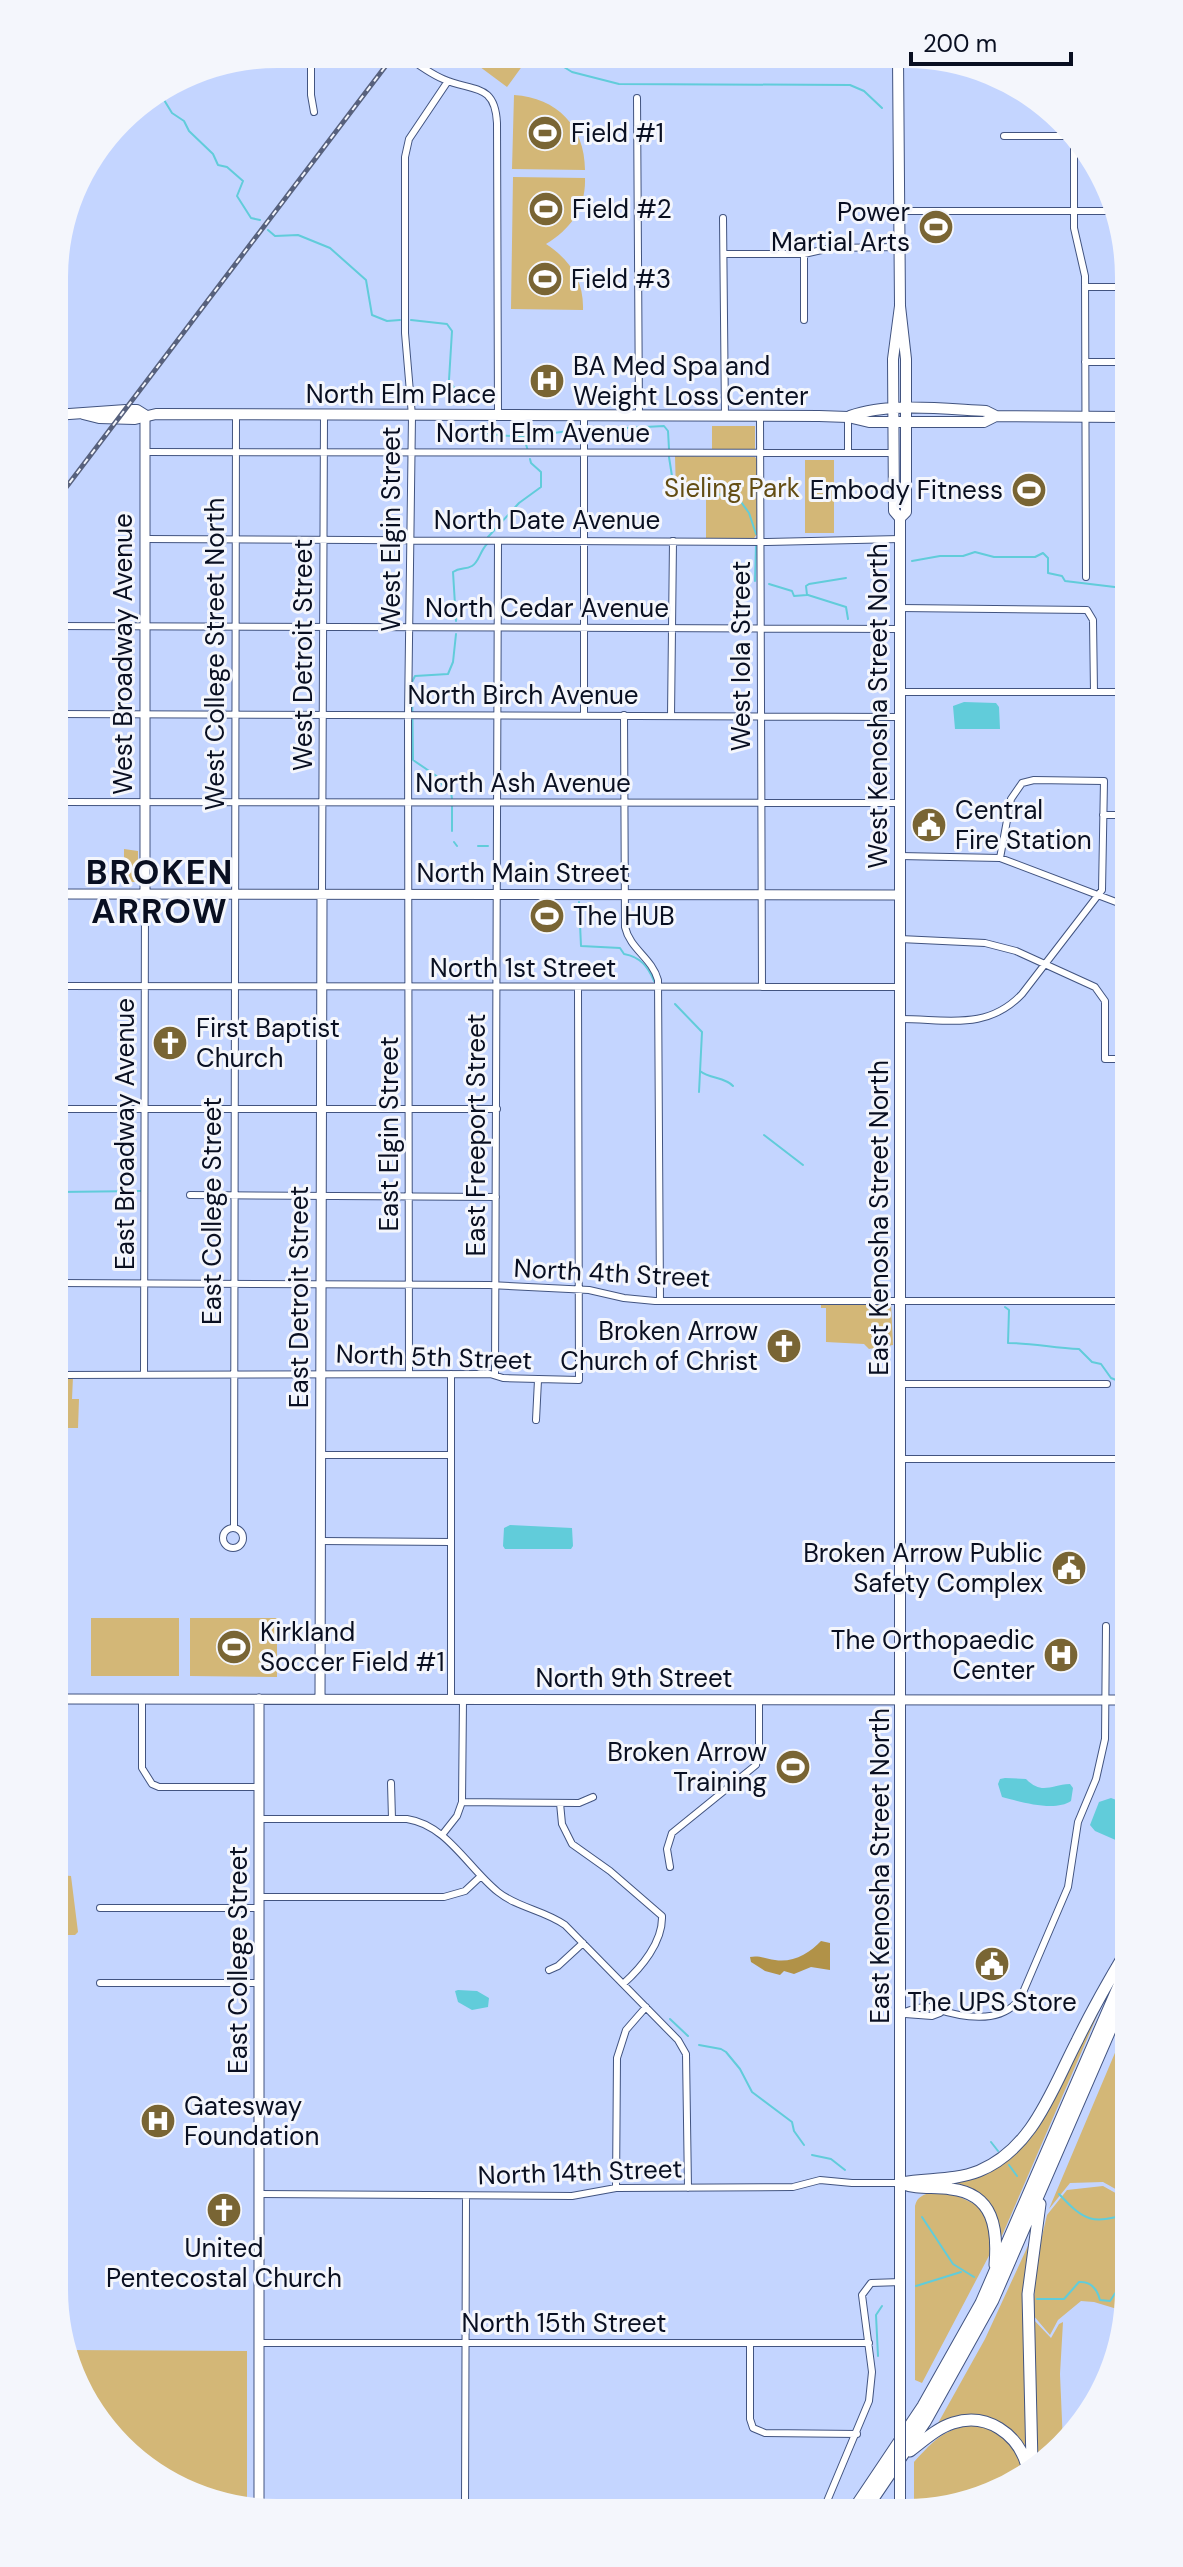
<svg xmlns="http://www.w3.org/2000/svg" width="1183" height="2567" font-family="'DM Sans',sans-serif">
<rect width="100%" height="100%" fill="#c4d5ff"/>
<path fill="#d3b777" d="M464,55H509L523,65L507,87Z
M514,95C557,98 585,126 585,170L512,169Z
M513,177L585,178C586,208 571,229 546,244C570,260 584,280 583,310L511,309Z
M712,426H755V450L712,451Z
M675,456L755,457L758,461V533L754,538H706V493H676Z
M805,460H834V533H805Z
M124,849L138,851V877L135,882H124Z
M821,1303H891L893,1345L869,1349L864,1344L826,1342V1308H821Z
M73,1377L72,1399H79L78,1428H59L58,1378Z
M91,1618H179V1676H91Z
M190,1618H277V1677L190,1676Z
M60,1875L71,1876L78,1932L75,1935H60Z
M1107,1993L1001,2238L998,2221L950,2182L1014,2154L1034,2134Z
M1128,2022V2196L1103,2182L1070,2183L1049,2209Z
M1103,2186L1128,2200L1127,2312L1094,2302L1081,2301L1058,2320L1050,2335L1033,2315L1037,2257L1047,2215L1067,2190Z
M932,2192L951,2193L979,2206L987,2219L992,2250L922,2383L915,2380V2206C917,2196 924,2195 932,2192Z
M1032,2237L1030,2455L1000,2425H937L985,2339Z
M1032,2318L1051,2338L1059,2324L1063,2322L1060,2374L1063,2444L1037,2460Z
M63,2350L247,2351V2509H234L130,2457Z
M975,2424C1002,2432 1013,2442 1023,2468L964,2505L914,2506V2462C935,2439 944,2429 975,2424Z"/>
<path fill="#b19248" d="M821,1941L830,1943V1970L811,1967L794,1974L784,1971L780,1975L765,1971L751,1962L750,1957C759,1955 766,1959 775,1960C793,1963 810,1953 821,1941Z"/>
<path fill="#61ccda" d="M964,702L996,703L999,707L1000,729H955L953,706Z
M510,1525L572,1528L573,1546L571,1549H505L503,1546L504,1528Z
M1005,1778L1026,1779C1042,1795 1050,1785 1070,1784L1073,1788L1071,1801C1055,1812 1021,1802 1002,1797L998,1784L1000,1779Z
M1111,1798L1127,1804V1845L1095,1831L1090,1825L1099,1802Z
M458,1990L477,1991L489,1998L488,2007L472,2010L458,2002L455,1991Z"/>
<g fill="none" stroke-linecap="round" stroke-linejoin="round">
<path stroke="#61ccda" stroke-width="2" d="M546,56L572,72L619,84L850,85L864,91L882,108
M165,88L161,95L172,113L184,121L189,131L213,154L218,165L227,167L243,181L237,196L251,218L260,220
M268,230L275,236L298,235L330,248L366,280L372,315L387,321L400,320
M411,320L447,324L452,331L449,380L466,405
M480,427L486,433C520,440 546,433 579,430
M588,430L664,426L668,431L669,449
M524,438L528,451
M669,457L674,489L697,494L736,495L749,513L756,534
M488,537L519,503L541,487V472L531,463L530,459
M912,561L940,556H963L975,552L994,557H1035L1043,553L1048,558V573L1062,576L1065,581L1123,588
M755,581L756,545
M769,584L792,591L794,596L807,595L806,586L809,584L846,578
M808,595L846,607L848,619
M456,621L453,572C460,567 465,570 472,566C479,562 480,551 487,544
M405,771L406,762
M452,799L451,792L445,789L438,777L413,760L412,682L415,676L448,674L453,662L456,634
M452,831V806
M454,842L457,846
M478,846H488
M579,902L581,946L620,948L624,954C641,957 648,967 654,981
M675,1004L702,1032L699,1092
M700,1071C710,1079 725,1077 733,1086
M764,1135L803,1165
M58,1192L141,1191
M1005,1307L1009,1310L1008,1343C1032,1343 1054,1348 1079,1349L1092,1362L1101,1364L1111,1378L1116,1380
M1117,1387L1125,1396
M59,1419L67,1423
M670,2019L688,2036
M699,2045L721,2049L726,2052L740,2069L752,2092L792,2122L794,2131L804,2145
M1128,2129C1124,2154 1109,2192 1128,2212
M991,2142L998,2151
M812,2155L831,2159L845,2170
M1009,2165L1017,2176
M1059,2194C1085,2222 1092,2224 1128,2214
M922,2217L953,2264L974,2277
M916,2286L961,2272
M1037,2299H1064L1079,2282C1091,2281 1097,2289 1100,2300L1110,2301L1116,2292L1128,2250
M878,2356L876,2315L882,2306"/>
<defs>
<path id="street" d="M311,54V95L314,112
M405,55C417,64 429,73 443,79C472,92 495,82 497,123L498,415
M637,98L639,417
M1004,136H1070
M1074,142V228L1085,276L1086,577
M899,211H1116
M723,218L725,417
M724,254H804L831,248L899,247
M1085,287H1121
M804,320V254
M1085,362H1122
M584,416V715
M760,417L762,987
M145,452L894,453
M848,453V417
M145,539L767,542L900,539
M900,608L1087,610L1093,620L1094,692
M56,626L900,629
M901,692H1123
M56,714L900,717
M624,715L625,927C630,949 652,958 658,980L660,1300
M671,716L673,541
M56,802L900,803
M1103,815H1123
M900,856L1000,858L1124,905
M322,894L324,416
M900,939L985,943L1016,951L1095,987L1105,1001V1059H1124
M57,986L900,987
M901,1019C947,1019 987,1031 1022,994L1102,890L1104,781L1034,780L1022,783L1011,799L1000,858
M57,1109H497
M190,1195L496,1197
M58,1283L489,1285L589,1290L624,1298L655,1301H1125
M144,1374L145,894
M409,1374L408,715L412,416L405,333V157L409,139L448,81
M58,1375L490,1374L503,1378L579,1380L578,988
M495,1375L498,541
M902,1384H1107
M536,1420L538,1380
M320,1455H451
M902,1459H1126
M234,1528L236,415
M223 1538a10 10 0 1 1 20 0a10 10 0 1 1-20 0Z
M321,1541L451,1542
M142,1699V1768L152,1784L159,1787H259
M451,1700V1374
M391,1783L392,1819
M462,1802L579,1803L593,1797
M560,1803L562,1824L572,1844L610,1871L662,1916C663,1942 641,1968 623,1984
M260,1819H407C447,1825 468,1868 498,1892C518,1908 544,1910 565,1925L678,2040L686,2054L688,2188
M442,1835L457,1816L462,1802L463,1700
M670,1867L667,1849L672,1833L756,1765L759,1751V1700
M260,1897H444L465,1891L481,1876
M100,1908H260
M549,1970L558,1966L583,1943
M100,1983H260
M901,2013C911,2010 923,2005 933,2008C960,2017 1002,2026 1021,1997L1068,1887L1078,1822L1096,1779L1105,1739L1106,1626
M905,2014L932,2016L940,2013
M616,2188L617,2058L626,2030L646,2007
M259,2194L572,2196L616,2188L793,2187L820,2180L852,2183H901
M259,2343H869
M750,2344V2419L753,2428L765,2433L857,2434
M825,2506L869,2401L872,2372L862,2295L871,2283L901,2282
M465,2508L466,2196"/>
<path id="secondary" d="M57,894L900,895
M145,894V415
M59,1699L1126,1700
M320,1699L322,894
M259,2509V1699"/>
<path id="primary" d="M898,58L900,306L906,359V512L900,518
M900,306L893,359L894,511L900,518V2357
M83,414L99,418L135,419L156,414L819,416L848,417L869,422H984L996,416
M55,415L126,410H137L145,415
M850,416C889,402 945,409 986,411L996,416L1122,417"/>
<path id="highway" d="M901,2183C928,2178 954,2181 979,2171C1033,2149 1052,2089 1077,2041C1092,2010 1109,1980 1127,1950
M901,2183C918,2190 933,2186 951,2189C994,2194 998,2229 995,2265
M910,2451C923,2441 937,2428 953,2423C987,2412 1018,2434 1027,2466
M1032,2463L1028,2294L1040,2204
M856,2506L923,2406L981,2303L1127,1967
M868,2506L925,2422L993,2300L1127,1991"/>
</defs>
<use href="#street" stroke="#425480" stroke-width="8"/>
<use href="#secondary" stroke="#425480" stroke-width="11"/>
<use href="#primary" stroke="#425480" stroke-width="12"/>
<use href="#highway" stroke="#425480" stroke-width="13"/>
<use href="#street" stroke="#fff" stroke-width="6"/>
<use href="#secondary" stroke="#fff" stroke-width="9"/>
<use href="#primary" stroke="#fff" stroke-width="10"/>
<use href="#highway" stroke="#fff" stroke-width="11"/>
<defs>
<path id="rail" d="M55,502L394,55"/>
</defs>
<use href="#rail" stroke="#57617d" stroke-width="5"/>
<use href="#rail" stroke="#f4f6fc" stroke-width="2" stroke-dasharray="6" stroke-linecap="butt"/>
<defs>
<path id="primary-bridge" d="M900,2506V2357"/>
</defs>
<use href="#primary-bridge" stroke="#425480" stroke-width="12" stroke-linecap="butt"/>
<use href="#primary-bridge" stroke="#fff" stroke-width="10"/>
</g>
<defs>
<symbol id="stadium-disc" viewBox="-11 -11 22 22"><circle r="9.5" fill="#796534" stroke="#f4f6fc"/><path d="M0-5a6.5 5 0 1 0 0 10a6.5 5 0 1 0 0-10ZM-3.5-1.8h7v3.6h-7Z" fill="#fff"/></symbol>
<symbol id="hospital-disc" viewBox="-11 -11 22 22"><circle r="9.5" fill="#796534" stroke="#f4f6fc"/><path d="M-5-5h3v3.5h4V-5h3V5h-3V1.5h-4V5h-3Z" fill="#fff"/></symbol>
<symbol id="civic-disc" viewBox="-11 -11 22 22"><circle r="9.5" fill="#796534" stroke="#f4f6fc"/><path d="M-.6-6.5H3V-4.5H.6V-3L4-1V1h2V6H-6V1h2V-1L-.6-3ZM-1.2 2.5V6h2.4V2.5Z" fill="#fff"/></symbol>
<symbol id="church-disc" viewBox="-11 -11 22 22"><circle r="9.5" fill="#796534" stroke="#f4f6fc"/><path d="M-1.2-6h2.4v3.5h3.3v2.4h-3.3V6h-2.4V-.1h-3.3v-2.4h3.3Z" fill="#fff"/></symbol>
</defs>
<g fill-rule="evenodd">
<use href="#stadium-disc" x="525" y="113" width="40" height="40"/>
<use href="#stadium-disc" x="526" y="189" width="40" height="40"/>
<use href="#stadium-disc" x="916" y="207" width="40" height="40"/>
<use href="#stadium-disc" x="525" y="259" width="40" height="40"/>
<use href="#hospital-disc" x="527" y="361" width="40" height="40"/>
<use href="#stadium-disc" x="1009" y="470" width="40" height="40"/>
<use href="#civic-disc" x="909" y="805" width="40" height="40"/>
<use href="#stadium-disc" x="527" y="896" width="40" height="40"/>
<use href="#church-disc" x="150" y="1023" width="40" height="40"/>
<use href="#church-disc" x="764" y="1326" width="40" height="40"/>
<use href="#civic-disc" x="1049" y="1548" width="40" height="40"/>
<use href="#stadium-disc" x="214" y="1627" width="40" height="40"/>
<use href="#hospital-disc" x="1041" y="1635" width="40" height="40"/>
<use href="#stadium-disc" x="773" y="1747" width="40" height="40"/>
<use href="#civic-disc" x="972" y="1944" width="40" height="40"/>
<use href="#hospital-disc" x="138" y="2101" width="40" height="40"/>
<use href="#church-disc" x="204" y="2190" width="40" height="40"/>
</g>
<g text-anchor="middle" stroke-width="6" stroke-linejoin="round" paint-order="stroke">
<g font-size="26" fill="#090f21" stroke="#f4f6fc" text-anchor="start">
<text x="571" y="142">Field #1</text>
<text x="572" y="218">Field #2</text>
<text x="910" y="221" text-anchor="end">Power<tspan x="910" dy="30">Martial Arts</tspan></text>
<text x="571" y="288">Field #3</text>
<text x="573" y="375">BA Med Spa and<tspan x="573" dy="30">Weight Loss Center</tspan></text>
<text x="1003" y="499" text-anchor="end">Embody Fitness</text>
<text x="955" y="819">Central<tspan x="955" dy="30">Fire Station</tspan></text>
<text x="573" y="925">The HUB</text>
<text x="196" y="1037">First Baptist<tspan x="196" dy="30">Church</tspan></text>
<text x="758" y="1340" text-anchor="end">Broken Arrow<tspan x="758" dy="30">Church of Christ</tspan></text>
<text x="1043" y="1562" text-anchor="end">Broken Arrow Public<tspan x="1043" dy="30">Safety Complex</tspan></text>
<text x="260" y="1641">Kirkland<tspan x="260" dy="30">Soccer Field #1</tspan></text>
<text x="1035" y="1649" text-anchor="end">The Orthopaedic<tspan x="1035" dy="30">Center</tspan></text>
<text x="767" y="1761" text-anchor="end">Broken Arrow<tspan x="767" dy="30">Training</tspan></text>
<text x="992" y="2011" text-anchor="middle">The UPS Store</text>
<text x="184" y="2115">Gatesway<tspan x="184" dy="30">Foundation</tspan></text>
<text x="224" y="2257" text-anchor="middle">United<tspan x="224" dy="30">Pentecostal Church</tspan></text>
</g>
<g font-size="26" fill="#090f21" stroke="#f4f6fc">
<text x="401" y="403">North Elm Place</text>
<text x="543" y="442">North Elm Avenue</text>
<text x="547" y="529">North Date Avenue</text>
<text transform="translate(391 529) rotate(-90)" y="9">West Elgin Street</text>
<text x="547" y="617">North Cedar Avenue</text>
<text transform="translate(123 654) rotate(-90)" y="9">West Broadway Avenue</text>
<text transform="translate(215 654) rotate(-90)" y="9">West College Street North</text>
<text transform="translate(303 655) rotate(-90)" y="9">West Detroit Street</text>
<text transform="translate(741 656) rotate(-90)" y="9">West Iola Street</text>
<text x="523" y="704">North Birch Avenue</text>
<text transform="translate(878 706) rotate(-90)" y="9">West Kenosha Street North</text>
<text x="523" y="792">North Ash Avenue</text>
<text x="523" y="882">North Main Street</text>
<text x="523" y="977">North 1st Street</text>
<text transform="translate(125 1134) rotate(-90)" y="9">East Broadway Avenue</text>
<text transform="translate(389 1134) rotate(-90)" y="9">East Elgin Street</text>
<text transform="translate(476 1135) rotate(-90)" y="9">East Freeport Street</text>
<text transform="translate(212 1211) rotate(-90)" y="9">East College Street</text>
<text transform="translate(879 1218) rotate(-90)" y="9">East Kenosha Street North</text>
<text transform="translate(612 1273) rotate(3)" y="9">North 4th Street</text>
<text transform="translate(299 1297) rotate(-90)" y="9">East Detroit Street</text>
<text transform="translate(434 1357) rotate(2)" y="9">North 5th Street</text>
<text x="634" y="1687">North 9th Street</text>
<text transform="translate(880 1866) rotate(-90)" y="9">East Kenosha Street North</text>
<text transform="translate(238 1960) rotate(-90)" y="9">East College Street</text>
<text transform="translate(580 2172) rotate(-2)" y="9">North 14th Street</text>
<text x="564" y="2332">North 15th Street</text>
</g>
<g font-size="26" fill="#634d14" stroke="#f4f6fc">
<text x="732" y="497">Sieling Park</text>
</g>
<g font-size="34" font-weight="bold" letter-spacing="2" fill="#090f21" stroke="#f4f6fc">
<text x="160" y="884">BROKEN<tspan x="160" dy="39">ARROW</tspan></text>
</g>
</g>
<path d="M0 0H1183V2567H0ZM277 68H906A209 209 0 0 1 1115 277V2290A209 209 0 0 1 906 2499H277A209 209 0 0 1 68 2290V277A209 209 0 0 1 277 68Z" fill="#f4f6fc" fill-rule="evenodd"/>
<path d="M911 52v12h160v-12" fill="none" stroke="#090f21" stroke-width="4"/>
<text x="923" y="52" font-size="24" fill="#090f21" stroke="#f4f6fc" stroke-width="6" paint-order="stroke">200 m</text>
</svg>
